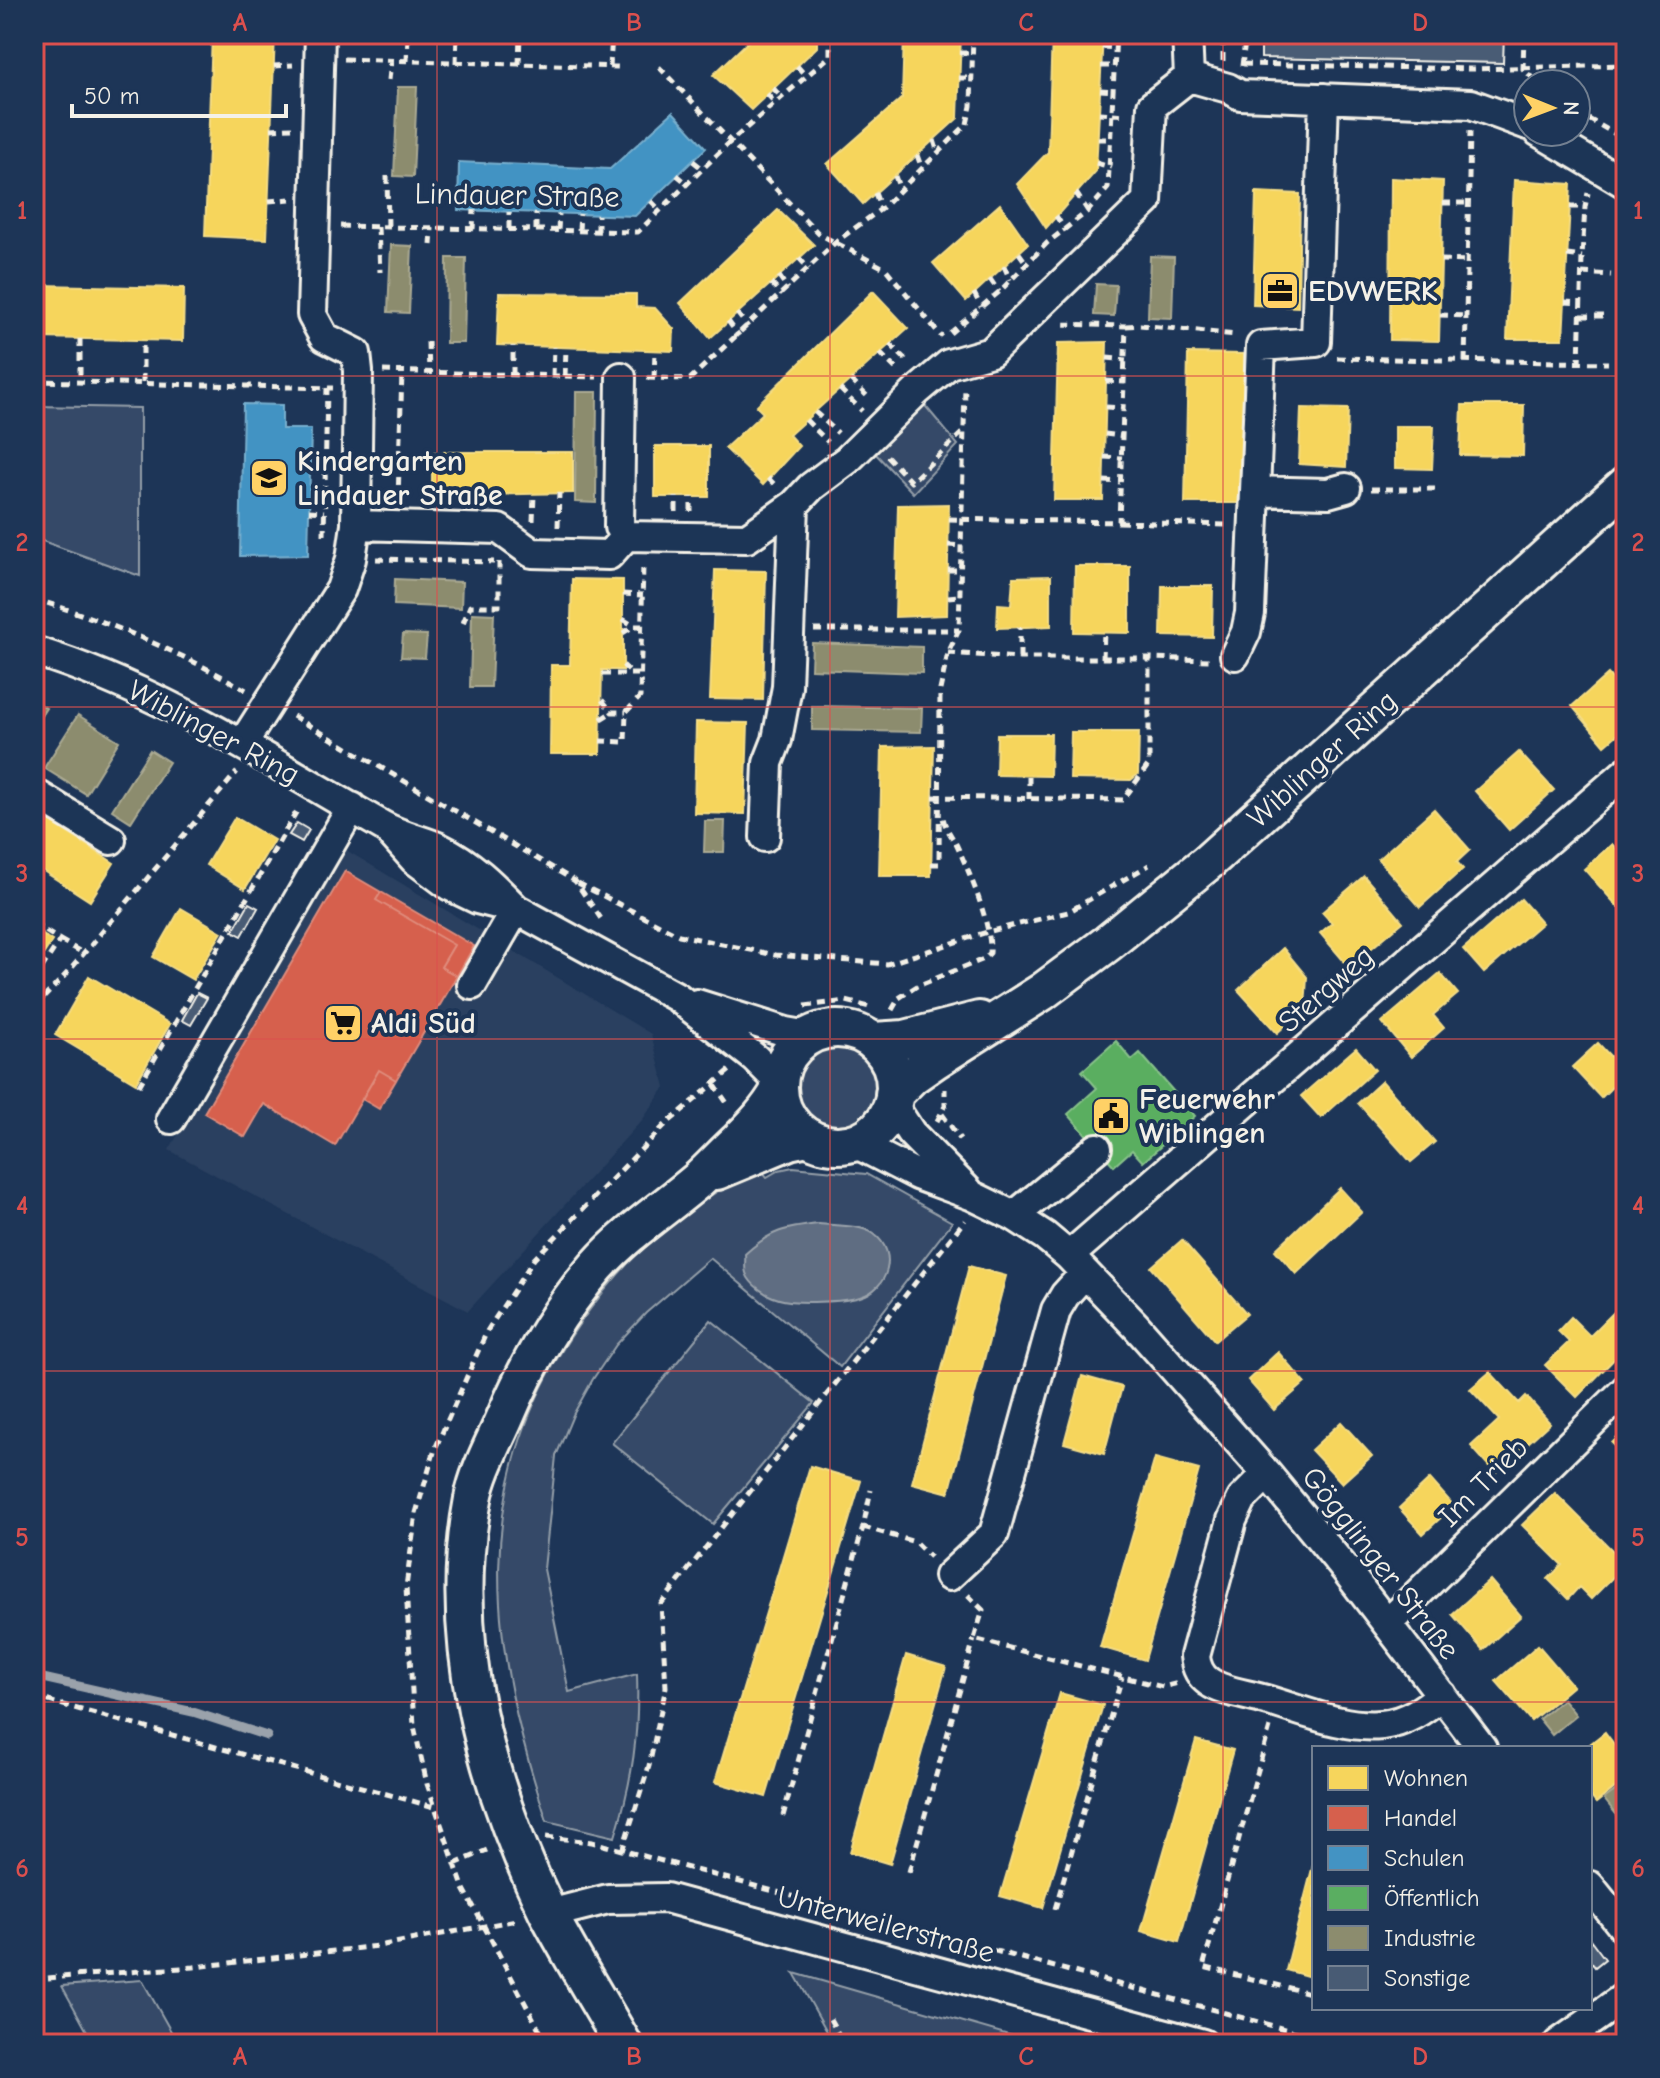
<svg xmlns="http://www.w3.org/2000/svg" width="1660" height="2078" font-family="'Comic Neue',sans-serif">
<rect width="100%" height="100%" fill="#1d3557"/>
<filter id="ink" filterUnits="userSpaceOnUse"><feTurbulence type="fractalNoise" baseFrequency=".0125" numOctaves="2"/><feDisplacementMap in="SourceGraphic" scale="16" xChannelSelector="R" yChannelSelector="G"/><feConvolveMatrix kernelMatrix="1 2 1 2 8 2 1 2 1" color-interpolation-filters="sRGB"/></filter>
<g filter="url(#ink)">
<path fill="#2a4060" d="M346,850L651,1034L665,1087L643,1119L468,1311L169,1150Z"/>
<path fill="#354a67" stroke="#949ea8" stroke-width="2" d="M922,402L958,445L913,493L872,450Z
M34,406L140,408V576L34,538Z
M794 1085a43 43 0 1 1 86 0a43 43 0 1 1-86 0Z
M759,1167L767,1177L779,1170L793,1167L866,1174L952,1222L840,1367L710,1258L646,1313L616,1345L593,1379L573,1415L556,1456L544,1569L569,1692L637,1674C639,1735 633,1778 615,1837L547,1821C489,1646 467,1485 578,1326C605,1287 635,1252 672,1223C699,1201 730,1184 759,1167Z
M711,1320L814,1403L713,1524L612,1443Z
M794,1973L1040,2044H834Z
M142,1980L178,2044H94L62,1986Z"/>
<path fill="#5e6d82" stroke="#9aa2ab" stroke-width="2" d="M819,1224C835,1226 860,1224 874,1234C899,1253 888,1289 860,1297C844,1302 795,1304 779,1299C767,1296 750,1285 746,1273C744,1268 746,1260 745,1254C771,1230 785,1228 819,1224Z"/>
<path fill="#f6d55c" stroke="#f5dd86" stroke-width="2" d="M212,34H275L267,239L205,236Z
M756,34H817V47L751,110L713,75Z
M904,34H961L958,118L863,204L827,164L902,98Z
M1052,34H1103L1096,171L1046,228L1017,184L1048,152Z
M1391,178L1443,181L1439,341L1390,340Z
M1514,180L1571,184L1563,339H1507Z
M1256,192L1300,194L1298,307L1253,305Z
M1000,204L1028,244L966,301L933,263Z
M778,210L814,245L710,338L680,303Z
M40,285L184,288L183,341L39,338Z
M873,291L908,328L789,435L799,446L763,485L725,448L763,413L756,406Z
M499,293L636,294V307L655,308L674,329L673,351L497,345Z
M1107,342L1103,500H1054L1058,343Z
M1188,353L1244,354L1243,503H1185Z
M1462,405H1524L1523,456L1460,455Z
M1301,408L1348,409L1346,467L1299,464Z
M1395,426H1434L1432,469L1395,468Z
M655,446H709V497H655Z
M432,452H573V493L432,496Z
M949,504L947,615L895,617L898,505Z
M1075,566H1130V633L1074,632Z
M715,570L766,571L763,700L710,699Z
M1051,576V626L997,628L998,604L1011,605L1013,577Z
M572,579L623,580V670H602L600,754H550L551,665H570Z
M1162,586H1213L1212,637L1161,636Z
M1608,674L1626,695V727L1605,745L1572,706Z
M696,722L748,723L745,814L694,813Z
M1071,732H1139L1138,774L1131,780L1070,779Z
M997,734H1051L1050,776L996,775Z
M934,746L931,876H879L882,747Z
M1519,752L1554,790L1509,830L1475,791Z
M1434,809L1470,850L1457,862L1463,869L1420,907L1378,859Z
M40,815L114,863L90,901L34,865V823Z
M235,817L274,840L245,889L206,865Z
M1612,844L1626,860V916L1584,869Z
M1364,876L1403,922L1349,967L1320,933L1332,923L1322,912Z
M1521,899L1542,923L1484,973L1463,949Z
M181,908L222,932L193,980L153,957Z
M34,929L52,941L34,969Z
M1283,948L1307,977L1305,1008L1277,1033L1238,990Z
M1440,973L1458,994L1433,1015L1444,1028L1411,1057L1382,1022Z
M89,976L170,1024L136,1083L55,1035Z
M1598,1043L1626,1073L1601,1098L1572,1067Z
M1356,1048L1375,1070L1321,1118L1301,1096Z
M1382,1081L1435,1142L1411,1162L1358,1103Z
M1340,1188L1362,1212L1296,1274L1275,1250Z
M1182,1240L1247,1314L1215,1341L1151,1267Z
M969,1266L1006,1276L949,1493L912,1483Z
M1626,1300V1347L1577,1397L1545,1365L1569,1342L1558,1331L1571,1317L1590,1336Z
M1278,1352L1305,1383L1274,1410L1248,1380Z
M1490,1372L1519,1403L1526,1396L1550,1423L1495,1473L1471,1446L1499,1420L1470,1389Z
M1082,1376L1122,1387L1104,1454L1064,1443Z
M1341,1422L1372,1456L1342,1483L1311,1450Z
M1626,1429V1457L1612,1443Z
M1155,1458L1199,1470L1145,1660L1100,1647Z
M810,1466L861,1481L766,1797L715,1782Z
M1430,1479L1454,1506L1423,1534L1399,1508Z
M1555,1493L1626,1564L1591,1599L1579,1587L1568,1599L1548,1579L1562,1565L1522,1525Z
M1490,1580L1521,1616L1483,1650L1452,1614Z
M1538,1645L1573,1686L1531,1721L1496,1681Z
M906,1655L946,1667L890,1864L850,1852Z
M1060,1693L1103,1705L1043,1908L1000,1896Z
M1605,1732L1626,1760V1779L1596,1803L1590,1796V1748H1585Z
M1196,1740L1233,1750L1179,1942L1141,1931Z
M1314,1861V1978L1286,1970Z"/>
<path fill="#d6604d" stroke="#df8c7c" stroke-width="2" d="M345,871L381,892L376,900L454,945L441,967L457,976L396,1080L379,1070L335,1146L264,1104L245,1137L204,1113Z
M381,892L474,946L457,976L441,967L454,945L376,900Z
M379,1070L396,1080L379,1109L362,1099Z"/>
<path fill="#4393c3" stroke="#78afce" stroke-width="2" d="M673,112L706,148L635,216L458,210L459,162L610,169Z
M243,404L282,405V429H311L308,555L240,556Z"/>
<path fill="#5aae61" stroke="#88c28a" stroke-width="2" d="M1116,1041L1132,1060L1140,1053L1195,1116L1143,1162L1132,1150L1114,1166L1068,1114L1097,1088L1082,1071Z"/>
<path fill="#8c8c6e" stroke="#abaa93" stroke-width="2" d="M398,87H417L413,177L394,176Z
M391,245L412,246L409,313L388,312Z
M1150,256L1174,257L1172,318L1148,317Z
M447,258H466L464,343H446Z
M1096,284L1116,285L1114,316L1094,315Z
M1620,298H1626V359H1620Z
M576,392H597L596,503L575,502Z
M395,579L462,582L461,608L394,605Z
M472,613L494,614L491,687H470Z
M403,634L427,635L425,658L401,657Z
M812,643L922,647V673L811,669Z
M34,700L46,708L34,727Z
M812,706L922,708L921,732L812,730Z
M78,715L119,741L86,794L44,768Z
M150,750L169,762L131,822L112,810Z
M705,821H725L724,852H704Z
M1563,1699L1576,1715L1552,1735L1539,1719Z
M1626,1783V1806L1616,1814L1604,1799Z"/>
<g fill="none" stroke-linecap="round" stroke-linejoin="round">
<path stroke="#9aa2ab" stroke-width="9" d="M34,1676L193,1712L267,1736"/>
</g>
<path fill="#485b74" stroke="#f4f1e8" stroke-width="2" d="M1261,34H1504L1503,63L1261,58Z
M297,823L309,830L302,842L289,835Z
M249,903L258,908L242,936L233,931Z
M197,993L207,998L191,1025L182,1020Z
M1590,1939L1605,1959L1595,1967L1590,1961Z"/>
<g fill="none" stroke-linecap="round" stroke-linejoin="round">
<defs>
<path id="minor" d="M1187,34L1189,77
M1189,77L1228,88L1240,95L1471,104L1528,125
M1539,132L1626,184
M621,377L619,527L626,536
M1256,491L1328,493L1346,488
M356,525L499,529L532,553L609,555L626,536L747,538L794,505L811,487L847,460L917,391L949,364L991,352L1147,201L1152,106L1189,77
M34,651C161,690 269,761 383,826C401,836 422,840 440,848C471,863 493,885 516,909
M1235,655L1246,632L1250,613L1261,346L1316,342L1324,98
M243,743L341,589L351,559L356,525L358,371L356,353L324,337L312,315L320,34
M34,793L111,840
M390,832L414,859L450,886L477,899L516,909L677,997L755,1058L779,1082
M765,837L768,763L777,740L787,687L794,505
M472,985L516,909
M697,1004L786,1032L809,1036
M892,1104L911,1133L968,1191
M171,1119L352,807
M853,1142L917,1175L971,1195L1014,1216L1045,1236L1069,1256L1136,1326L1267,1474L1345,1569L1482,1748
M1014,1216L1097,1148
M1069,1256L1626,772
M1267,1474L1242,1499L1232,1520L1195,1656C1196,1667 1200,1676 1209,1682C1223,1692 1246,1694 1262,1699C1299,1709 1343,1729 1382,1725C1407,1722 1423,1710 1442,1695
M949,1576L994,1534L1056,1310L1065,1295L1085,1273
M1388,1623L1626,1389
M1590,1886L1626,1931
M549,1914L608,1899L666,1898L1203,2044
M1558,2044L1626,1996"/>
<path id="major" d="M779 1087a58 58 0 1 1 116 0a58 58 0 1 1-116 0Z
M873,1041L905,1039L979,1020
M894,1094L912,1076L935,1060L1042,992L1108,943L1208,862L1626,485
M717,1171L789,1141L808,1137
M623,2044C598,2000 571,1957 548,1913C486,1786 446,1640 473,1499C478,1472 493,1445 504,1420C527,1365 557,1312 597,1266C627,1232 664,1209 698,1180C711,1168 724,1154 737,1142C753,1126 768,1111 779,1091"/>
</defs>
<use href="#minor" stroke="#f4f1e8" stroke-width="34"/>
<use href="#major" stroke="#f4f1e8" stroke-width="42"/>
<path stroke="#f4f1e8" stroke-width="5" stroke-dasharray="8 6" stroke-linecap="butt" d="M1255,34L1254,42L1256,34
M1524,34L1523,69L1539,84
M817,37L830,38
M1102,47L1116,48
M34,50L38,45L39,34
M960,53H973
M344,59L622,67
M407,61L408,34
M1223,61V34
M456,63L457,34
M519,64L520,34
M1243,64L1471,69L1626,65
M274,66L293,65
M797,66L805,75
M1101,66H1116
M1242,66L1245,41L1254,42
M610,67L612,34
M659,67L819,234L886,269L942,337
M959,78H972
M389,80L391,61
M773,88L782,98
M1100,90L1115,91
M767,94L776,104
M1576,112L1626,140
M1099,113L1126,115
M271,129L292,128
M1098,139H1111
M934,140L938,153
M917,155L922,169
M693,161L703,169
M1096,163L1111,167
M677,175L688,184
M387,176L388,227
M895,176L900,190
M875,193L881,209
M1076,193L1088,211
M269,201L290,199
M651,201L660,210
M1443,203H1469
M1570,207H1585
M1056,216L1066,231
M340,226L638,232L730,142L830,56V34
M378,227L380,272
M473,229L474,210
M509,229V212
M536,230V213
M558,230L559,214
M579,230L580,214
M598,231V215
M431,245L432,228
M1019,253L1027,264
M1567,255L1582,257
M799,258L809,269
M1441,260L1467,261
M1004,266L1010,280
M1582,273L1611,275
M779,276L788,289
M990,279L999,292
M771,283L782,295
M974,293L981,307
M1565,302L1582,303
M737,313L748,327
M1440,315L1466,316
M1581,316H1609
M728,321L739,336
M1126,326L1140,325L1236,335
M950,333L999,292L1047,243L1088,211L1108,188L1116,34
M80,339V381
M428,342L429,373
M890,344L909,363
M880,353L899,372
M1107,358L1126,360
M1337,358L1608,363
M1465,362L1470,131
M1579,364L1582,257L1585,207L1588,193
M383,371L597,377
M513,375V346
M553,376L554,347
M565,376L566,348
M647,378L690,379L837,241L881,209L967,124L971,106L973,34
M654,378L655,351
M851,380L870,399
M34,381L333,388
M1106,381L1125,382
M143,382V340
M840,389L862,411
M1106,407L1124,408
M815,412L838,433
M806,420L828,442
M1105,434L1122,436
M887,456L911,482L965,430
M1104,457L1122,458
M768,478L777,487
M1104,481L1120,482
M1371,489H1438
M398,499L402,372
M309,511L324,512
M676,512V497
M691,512V497
M949,519L1119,522L1126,326L1060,324
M533,521L534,494
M1119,522L1229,525
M558,527L559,493
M324,535L327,388
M948,545L961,546
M376,559L494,562
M948,570H961
M623,594L643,595
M948,597L960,596
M34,599C108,621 178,651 246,690
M623,619L634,626H642
M463,623L470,606H499V562
M814,630H959
M623,633L634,626
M948,653L1020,658H1149
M1020,658V627
M1103,658L1104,632
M623,665L632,674
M602,674H641
M602,700L612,712H626
M293,716L575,881L604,923
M601,719L612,712
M600,741L625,742L626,712L640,697L643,564
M933,797L1123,800L1149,764V658L1210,660
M1029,799V776
M931,864H939L940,690L948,653L959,630L965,387
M578,883L679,935L775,955L887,964L987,932L1068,912L1149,865
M34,924L60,940L34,980
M60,940L83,953
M805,1006L846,1001L873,1008
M34,1008L70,970L237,772
M892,1010L899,998L917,986L984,959L990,953C992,925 968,868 955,842C949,832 944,826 942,813
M714,1084L729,1106
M139,1086L298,809
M942,1114L960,1139
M937,1121L945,1106V1089
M863,1527L915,1542L930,1557
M968,1595L983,1610L974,1639L1163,1687L1178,1683
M34,1697L434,1807
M1270,1727L1203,1967L1314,1994
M783,1816L863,1527L871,1490
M546,1837L592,1842L1340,2044
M622,1851L649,1766L666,1687L661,1604L965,1220
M455,1864L487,1850
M909,1872L974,1639
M1055,1909L1122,1677
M34,1979L194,1967L378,1946L517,1920
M830,2019L844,2044
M547,2044L463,1887L427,1784L414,1726L406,1587L416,1513L435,1449L487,1331L534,1259L664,1126L730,1070"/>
<use href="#minor" stroke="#1d3557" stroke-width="28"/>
<use href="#major" stroke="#1d3557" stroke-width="36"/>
</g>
</g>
<path fill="none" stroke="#dc504e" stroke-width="2" stroke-opacity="0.55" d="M437,34V2044M830,34V2044M1223,34V2044M34,376H1626M34,707H1626M34,1039H1626M34,1371H1626M34,1702H1626"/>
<defs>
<symbol id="office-square" viewBox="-11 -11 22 22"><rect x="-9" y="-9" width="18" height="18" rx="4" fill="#ffd166" stroke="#1d3557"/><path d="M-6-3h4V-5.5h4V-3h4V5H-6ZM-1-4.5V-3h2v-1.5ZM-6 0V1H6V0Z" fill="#111"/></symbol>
<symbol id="school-square" viewBox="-11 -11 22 22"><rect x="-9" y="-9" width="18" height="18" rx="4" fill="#ffd166" stroke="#1d3557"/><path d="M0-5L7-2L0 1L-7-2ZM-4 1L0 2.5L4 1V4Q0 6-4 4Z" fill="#111"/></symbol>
<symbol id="supermarket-square" viewBox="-11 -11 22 22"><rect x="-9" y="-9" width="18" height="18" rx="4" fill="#ffd166" stroke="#1d3557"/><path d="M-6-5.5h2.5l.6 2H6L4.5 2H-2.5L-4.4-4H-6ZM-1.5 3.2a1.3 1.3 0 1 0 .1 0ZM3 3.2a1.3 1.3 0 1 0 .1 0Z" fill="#111"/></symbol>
<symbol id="civic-square" viewBox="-11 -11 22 22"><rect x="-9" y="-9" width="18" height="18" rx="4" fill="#ffd166" stroke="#1d3557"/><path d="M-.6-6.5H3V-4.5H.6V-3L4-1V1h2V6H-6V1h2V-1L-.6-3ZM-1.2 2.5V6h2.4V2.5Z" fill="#111"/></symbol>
</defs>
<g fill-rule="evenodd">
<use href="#office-square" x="1258" y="269" width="44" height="44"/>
<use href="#school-square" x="247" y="456" width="44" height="44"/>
<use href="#supermarket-square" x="321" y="1001" width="44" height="44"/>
<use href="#civic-square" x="1089" y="1094" width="44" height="44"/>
</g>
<g text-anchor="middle" stroke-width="8" stroke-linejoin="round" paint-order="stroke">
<g font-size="30" fill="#f4f1e8" stroke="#1d3557">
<text transform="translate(517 195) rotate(1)" y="10">Lindauer Straße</text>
<text transform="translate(214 732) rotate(28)" y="10">Wiblinger Ring</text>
<text transform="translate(1322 759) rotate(-42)" y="10">Wiblinger Ring</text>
<text transform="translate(1326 989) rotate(-41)" y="10">Stergweg</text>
<text transform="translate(1483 1482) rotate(-45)" y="10">Im Trieb</text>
<text transform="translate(1381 1563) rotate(52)" y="10">Gögglinger Straße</text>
<text transform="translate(886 1924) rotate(15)" y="10">Unterweilerstraße</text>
</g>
<g font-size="30" font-weight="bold" fill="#f4f1e8" stroke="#1d3557" text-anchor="start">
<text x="1308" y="301">EDVWERK</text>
<text x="297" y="471">Kindergarten<tspan x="297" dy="34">Lindauer Straße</tspan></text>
<text x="371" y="1033">Aldi Süd</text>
<text x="1139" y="1109">Feuerwehr<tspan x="1139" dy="34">Wiblingen</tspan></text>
</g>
</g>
<rect width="1660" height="2078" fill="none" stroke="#1d3557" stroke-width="88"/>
<rect x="1312" y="1746" width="280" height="264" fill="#1d3557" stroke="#738091" stroke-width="2"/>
<rect x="1328" y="1766" width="40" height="24" fill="#f6d55c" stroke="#738091" stroke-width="2"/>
<text x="1384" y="1786" font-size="24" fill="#f4f1e8">Wohnen</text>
<rect x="1328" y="1806" width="40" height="24" fill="#d6604d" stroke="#738091" stroke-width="2"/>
<text x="1384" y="1826" font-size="24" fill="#f4f1e8">Handel</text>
<rect x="1328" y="1846" width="40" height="24" fill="#4393c3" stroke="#738091" stroke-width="2"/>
<text x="1384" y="1866" font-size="24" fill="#f4f1e8">Schulen</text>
<rect x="1328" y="1886" width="40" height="24" fill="#5aae61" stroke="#738091" stroke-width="2"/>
<text x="1384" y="1906" font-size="24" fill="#f4f1e8">Öffentlich</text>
<rect x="1328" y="1926" width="40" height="24" fill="#8c8c6e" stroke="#738091" stroke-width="2"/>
<text x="1384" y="1946" font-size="24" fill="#f4f1e8">Industrie</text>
<rect x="1328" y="1966" width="40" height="24" fill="#485b74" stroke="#738091" stroke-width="2"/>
<text x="1384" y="1986" font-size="24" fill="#f4f1e8">Sonstige</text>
<g transform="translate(1552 108) rotate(91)"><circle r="38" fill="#1d3557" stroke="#738091" stroke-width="2"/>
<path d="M0-6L14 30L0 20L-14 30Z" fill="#ffd166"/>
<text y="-12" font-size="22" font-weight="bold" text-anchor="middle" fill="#f4f1e8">N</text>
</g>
<path d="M72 104v12h214v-12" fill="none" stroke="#f4f1e8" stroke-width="4"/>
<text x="84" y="104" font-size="24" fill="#f4f1e8" stroke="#1d3557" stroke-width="6" paint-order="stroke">50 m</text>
<rect x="44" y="44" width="1572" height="1990" fill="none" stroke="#dc504e" stroke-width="3"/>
<g font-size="26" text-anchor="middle" font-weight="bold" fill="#dc504e">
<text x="240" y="31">A</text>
<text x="634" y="31">B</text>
<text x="1026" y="31">C</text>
<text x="1420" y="31">D</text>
<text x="22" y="219">1</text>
<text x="1638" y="219">1</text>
<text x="22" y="551">2</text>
<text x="1638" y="551">2</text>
<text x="22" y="882">3</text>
<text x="1638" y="882">3</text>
<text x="22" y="1214">4</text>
<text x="1638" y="1214">4</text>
<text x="22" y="1546">5</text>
<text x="1638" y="1546">5</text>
<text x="22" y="1877">6</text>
<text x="1638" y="1877">6</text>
<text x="240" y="2065">A</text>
<text x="634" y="2065">B</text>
<text x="1026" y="2065">C</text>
<text x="1420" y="2065">D</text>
</g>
</svg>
